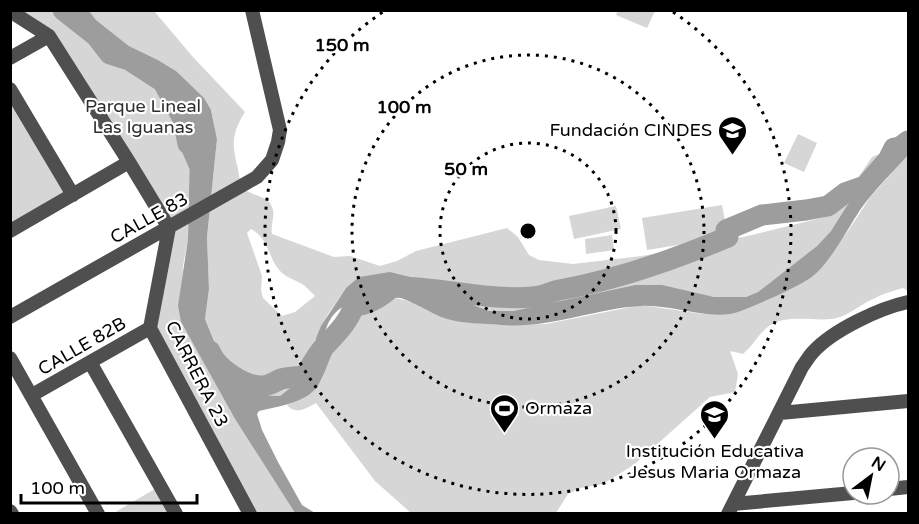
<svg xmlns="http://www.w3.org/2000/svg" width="919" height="524" font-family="'Varela Round',sans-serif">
<rect width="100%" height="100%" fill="#fff"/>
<path fill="#d6d6d6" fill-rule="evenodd" d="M618,10H655V11L647,28L616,15Z
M10,11H70L91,41L110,54L150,72L163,82L175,96L190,144L188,239L183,266L181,322L235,419L295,513H250L150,328L169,228L49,36Z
M89,11H154L193,57L245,112C231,134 232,145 238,169C239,175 240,183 243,187C251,197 268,195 272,207C276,216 270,224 272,234L334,257L350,256L380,266L397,261L416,251L507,228L518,237L529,255L539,260L573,264L642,256L748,236L833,215L872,157L894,148L908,139V141L888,160L848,204L831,231L817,246L758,292L746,297H714L635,285L513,311H489L434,290L410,277L346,288L328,314L316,338L311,367L305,376L280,396L254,395L236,384L227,372L205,319L209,289L207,237L217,139L211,110L176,71L158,60L129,46L96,20ZM251,229C269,238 268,258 280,271C288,279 297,280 305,286C308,289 312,293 315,296L295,312L282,316L263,298L261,290L262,276L247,233Z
M10,89L73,195L10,226Z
M798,134L817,143L804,172L784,163Z
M908,155V291L903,288C893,291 882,294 873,299C859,305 847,317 832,319C813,321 789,315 772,324C760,331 754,345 743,354L730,351L738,374L735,392L710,397L635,464L603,484L580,488L568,494L556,513H411L375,481L316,403C305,409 296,415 287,405L311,393L322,379L333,351L353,318L363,305L374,297L383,295L412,302L448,319L509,325L546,324L641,305L703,314L813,276L848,231L871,196Z
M722,205L728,237L647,250L642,218Z
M616,206L621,229L574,239L569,216Z
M612,235L614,250L586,254L585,239Z
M160,486L176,514H112Z"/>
<path fill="#9d9d9d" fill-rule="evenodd" d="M70,11H89L96,20L129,46L158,60L176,71L204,98L211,110L217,139L207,237L209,289L205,319L227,373L236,384L254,395L280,396L305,376L311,367L316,338L321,326L346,288L359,277L390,272L410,277L434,290L489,311H513L635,285H662L714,297H746L758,292L817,246L831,231L848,204L888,160L908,141V155C892,173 874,190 860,210C847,230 831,261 813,276C803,285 743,312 730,314C701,318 669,304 640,306C593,309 549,329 501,325C484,323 463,324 447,319C427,313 401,291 379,296C360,300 339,337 332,354C326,367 322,385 310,394C296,404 276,407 259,411L257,414L262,430L278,462L302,505L315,513H295L235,419L181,322L178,306L188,239L190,144L175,96L163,82L150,72L110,54L91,41ZM346,306H354V310L334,338L323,347C323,332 330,311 346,306Z"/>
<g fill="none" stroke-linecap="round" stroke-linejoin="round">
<path stroke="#9d9d9d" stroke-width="21" d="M63,10L96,36L110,54L129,60L163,82L183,119L188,144H190L201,169
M210,351C216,368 245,387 263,386C269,386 276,381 281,379C289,377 297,377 305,376C310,367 316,356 323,348C335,335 348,323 354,306C369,305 381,297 392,287C439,286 485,301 532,297C541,297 550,292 559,290C617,280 673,260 728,237L726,230L762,215L806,210L828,206L845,193L865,186L888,160L894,148L900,147L908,141"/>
<path stroke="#4f4f4f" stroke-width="14" d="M10,11L49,36L129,162L169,228L150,328L250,514
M10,58L49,36
M10,89L73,195
M10,231L129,162
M10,317L257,177L272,160L278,142L280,130L252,10
M10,358L98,514
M90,362L176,514
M32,395L150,328
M780,413L908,401
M889,489L908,487
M733,504L853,493
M10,511L12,514
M728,514L802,367C806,362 809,356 813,352C833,330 880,308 908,302"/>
</g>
<g fill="none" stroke="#000" stroke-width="3" stroke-dasharray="3 6">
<circle cx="528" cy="231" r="88"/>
<circle cx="528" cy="231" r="176"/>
<path d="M673 12A263 263 0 1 1 383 12"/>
</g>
<defs>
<symbol id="school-pin" viewBox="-11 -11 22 30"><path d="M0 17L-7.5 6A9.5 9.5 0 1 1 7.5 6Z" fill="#000" stroke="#fff"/><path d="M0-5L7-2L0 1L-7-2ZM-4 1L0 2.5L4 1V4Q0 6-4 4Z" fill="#fff"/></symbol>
<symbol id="stadium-pin" viewBox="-11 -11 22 30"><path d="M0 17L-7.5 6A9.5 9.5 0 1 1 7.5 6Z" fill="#000" stroke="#fff"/><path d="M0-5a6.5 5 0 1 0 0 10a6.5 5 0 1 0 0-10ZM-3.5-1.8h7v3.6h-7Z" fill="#fff"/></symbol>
</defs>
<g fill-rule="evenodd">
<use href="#school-pin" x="716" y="114" width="33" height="45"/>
<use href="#stadium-pin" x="488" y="392" width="33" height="45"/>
<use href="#school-pin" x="698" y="398" width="33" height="45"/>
</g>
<g text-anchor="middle" stroke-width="4.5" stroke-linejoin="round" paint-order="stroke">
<g font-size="18" fill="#2d2d2d" stroke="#fff">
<text x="143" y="112">Parque Lineal<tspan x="143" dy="21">Las Iguanas</tspan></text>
</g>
<g font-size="18" fill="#000" stroke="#fff" text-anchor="end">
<text x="712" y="136">Fundación CINDES</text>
<text x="525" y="414" text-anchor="start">Ormaza</text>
<text x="715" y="457" text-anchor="middle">Institución Educativa<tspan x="715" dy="21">Jesus Maria Ormaza</tspan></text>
</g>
<g font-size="18" fill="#000" stroke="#fff">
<text transform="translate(149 218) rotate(-29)" y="6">CALLE 83</text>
<text transform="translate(82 346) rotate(-30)" y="6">CALLE 82B</text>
<text transform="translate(197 374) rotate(63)" y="6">CARRERA 23</text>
</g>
</g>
<circle cx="528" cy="231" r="9" fill="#000" stroke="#fff" stroke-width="3"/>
<g font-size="18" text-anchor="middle" font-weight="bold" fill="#000" stroke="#fff" stroke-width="4.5" stroke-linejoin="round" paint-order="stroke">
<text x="342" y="51">150 m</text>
<text x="404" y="113">100 m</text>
<text x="466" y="175">50 m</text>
</g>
<rect width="919" height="524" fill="none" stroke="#000000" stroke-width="24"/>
<g transform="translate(871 476) rotate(32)"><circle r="28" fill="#ffffff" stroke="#999999" stroke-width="1.5"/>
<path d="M0-4.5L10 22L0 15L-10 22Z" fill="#000000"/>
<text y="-9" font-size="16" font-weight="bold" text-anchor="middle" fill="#000000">N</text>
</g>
<path d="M21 494v9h176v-9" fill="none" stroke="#000000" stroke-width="3"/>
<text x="30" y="494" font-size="18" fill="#000000" stroke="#ffffff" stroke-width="4.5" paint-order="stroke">100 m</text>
</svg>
